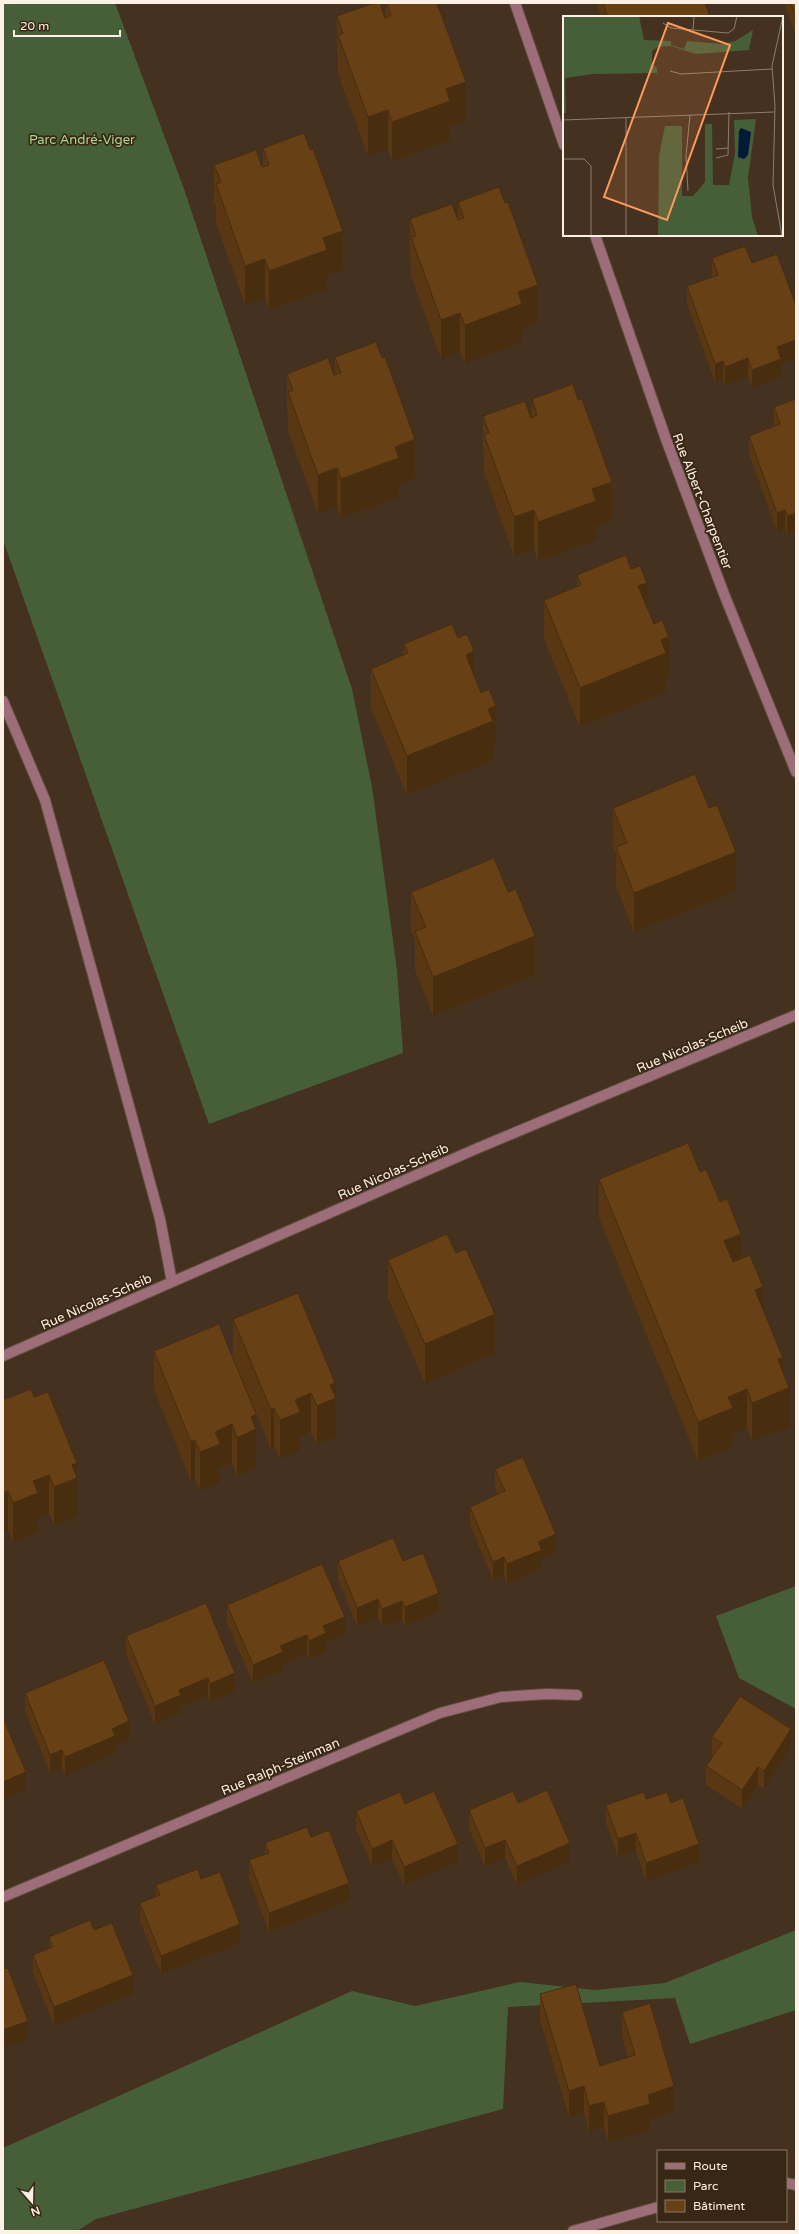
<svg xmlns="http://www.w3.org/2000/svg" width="799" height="2234" font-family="'Varela Round',sans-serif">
<rect width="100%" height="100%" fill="#44311f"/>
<path fill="#475f39" d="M3,3H115L184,189L352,689L372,787L397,970L403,1053L209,1124L3,540Z
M796,1586V1709L739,1678L716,1616Z
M796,1930V2010L690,2044L675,1998L508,2007L503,2109L96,2219L77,2231H3V2148L352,1991L415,2006L520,1982L595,1990L665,1983Z"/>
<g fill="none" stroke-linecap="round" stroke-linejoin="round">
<defs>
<path id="minor" d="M515,3L564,145
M595,235L667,442L724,594L796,772
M3,701L45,800L160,1219L172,1282
M3,1356L478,1148L796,1015
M3,1897L440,1713L501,1697L547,1694L577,1695
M786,2183L796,2185
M573,2231L658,2207"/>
</defs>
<use href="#minor" stroke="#62503f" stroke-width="12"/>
<use href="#minor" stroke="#9d6e79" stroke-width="10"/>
</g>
<path fill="#593712" d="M386,3H437L466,121L450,126V140L392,161L388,149L368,156L338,74V58L337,55V16L385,18Z
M596,3H705L710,17H601Z
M784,3H796L795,33Z
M263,148L343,270L327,275V289L269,310L265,298L245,305L216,223V207L214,204V165L263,167Z
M458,202L538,323L522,329V342L465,363L460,352L441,359L411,276V260L410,258V219L458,220Z
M712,258L752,263L796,305V358L781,364V377L752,388L748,376L725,385L723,379L715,382L687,304V286L712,277Z
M335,357L415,478L399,484V497L341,518L337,506L318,513L288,431V415L287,412V374L334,375Z
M532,399L612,521L596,526V540L538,561L534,549L514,556L484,473V458L483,455V416L531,418Z
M796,399V531L787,534L785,529L777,531L749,454V436L774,426V407Z
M577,575L647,607L669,676L666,677V692L580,727L544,639V600L577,586Z
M404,644L474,674L496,745L493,746V760L407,795L371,708V669L404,655Z
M613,808L736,891L634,932L616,886V855L613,847Z
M411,892L535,975L433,1016L415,970V939L411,931Z
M700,1172L741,1259L763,1308L783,1371L789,1427L752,1441L747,1428L733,1434V1447L698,1461L599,1218V1179Z
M388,1260L495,1353L425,1383L388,1298Z
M233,1319L335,1383L336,1437L317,1444L311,1432L300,1437V1451L280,1459L274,1447L271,1449L233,1358Z
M154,1351L256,1414V1468L237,1476L232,1463L220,1468V1483L200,1491L195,1478L191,1481L154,1390Z
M3,1400L77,1502V1517L54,1526L49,1513L38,1518V1532L13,1542L8,1530L4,1531L3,1530Z
M495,1469L556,1552L542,1559V1568L507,1583L504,1575L493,1580L470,1525V1507L498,1494L495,1487Z
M338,1561H403L439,1611L405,1625L402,1620L382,1627L378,1618L357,1626L338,1579Z
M227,1605L345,1635L326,1643V1652L309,1659L307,1653L283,1664V1670L253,1683L227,1623Z
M126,1636L235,1692L210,1702L208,1696L181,1707V1713L155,1724L126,1654Z
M25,1693L129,1740L115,1746V1754L65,1775L62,1768L50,1773L25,1711Z
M712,1737L791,1747L764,1789L758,1785L742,1809L706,1785V1766L713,1756L712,1755Z
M646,1799L671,1803L699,1862L646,1881L636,1851L618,1857L606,1823V1805Z
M518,1803L570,1861L517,1885L505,1858L485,1867L469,1828V1810Z
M405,1804L458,1862L404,1885L392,1859L372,1867L356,1829V1811Z
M311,1837L349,1901L269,1932L249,1879V1860L265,1854V1843Z
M201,1879L240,1943L161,1974L140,1921V1903L156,1897V1885Z
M94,1930L133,1994L54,2026L33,1973V1955L49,1949V1937Z
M540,1994L600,2066L628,2057L622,2037V2012L674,2112L650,2119V2130L608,2142L604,2127L589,2132L584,2112L569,2117L540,2020Z"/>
<path fill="#482d0f" d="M796,14V33H795V15Z
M466,82V121L450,126V140L392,161V122L446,89Z
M388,110V149L368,156V117Z
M343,231V270L327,275V289L269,310V271L323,238Z
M265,259V298L245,305V266Z
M538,285V323L522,329V342L465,363V325L518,292Z
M460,313V352L441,359V320Z
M796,340V358L781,364V377L752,388V370L777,347Z
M748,358V376L725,385V367Z
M723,361V379L715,382V364Z
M415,439V478L399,484V497L341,518V479L395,447Z
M337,468V506L318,513V475Z
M612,482V521L596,526V540L538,561V522L592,489Z
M534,510V549L514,556V517Z
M785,510V529L777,531V513Z
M796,513V531L787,534V516Z
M647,583V621L638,586Z
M669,637V676L666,677V692L580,727V688L661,640Z
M474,651V690L466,655Z
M496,706V745L493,746V760L407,795V756L488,709Z
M736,852V891L634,932V893Z
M535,936V975L433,1016V977Z
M741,1234V1273L724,1280V1241Z
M763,1287V1325L755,1290Z
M495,1314V1353L425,1383V1344Z
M783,1358V1390L789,1388V1427L752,1441V1403L778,1359Z
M335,1383L336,1437L317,1444V1406L330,1385Z
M747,1389V1428L733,1434V1447L698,1461V1422L728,1397Z
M311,1393V1432L300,1437V1451L280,1459V1420L295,1400Z
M274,1408V1447L271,1449V1410Z
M256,1414V1468L237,1476V1438L251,1417Z
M232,1424V1463L220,1468V1483L200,1491V1452L215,1432Z
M195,1440V1478L191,1481V1442Z
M77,1463V1517L54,1526V1487L72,1465Z
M49,1475V1513L38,1518V1532L13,1542V1503L33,1481Z
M8,1491V1530L4,1531V1492Z
M556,1534V1552L542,1559V1568L507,1583V1564L538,1542Z
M504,1557V1575L493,1580V1562Z
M439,1593V1611L405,1625V1607Z
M378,1599V1618L357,1626V1608Z
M402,1601V1620L382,1627V1609Z
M345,1617V1635L326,1643V1652L309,1659V1641L323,1626Z
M307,1635V1653L283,1664V1670L253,1683V1665L280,1646Z
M235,1673V1692L210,1702V1684Z
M208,1678V1696L181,1707V1713L155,1724V1706L179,1690Z
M129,1721V1740L115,1746V1754L65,1775V1757L112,1729Z
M791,1729V1747L764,1789V1771Z
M62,1750V1768L50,1773V1755Z
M758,1767V1785L742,1809V1790Z
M26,1772V1790L3,1800V1782Z
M636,1833V1851L618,1857V1839Z
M392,1840V1859L372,1867V1849Z
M505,1840V1858L485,1867V1848Z
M570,1843V1861L517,1885V1866Z
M458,1844V1862L404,1885V1867Z
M699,1844V1862L646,1881V1863Z
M349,1883V1901L269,1932V1913Z
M240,1924V1943L161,1974V1956Z
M133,1975V1994L54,2026V2007Z
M28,2021V2039L3,2048V2030Z
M584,2086V2112L569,2117V2091Z
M674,2086V2112L650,2119V2130L608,2142V2116L648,2095Z
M604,2102V2127L589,2132V2106Z"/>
<path fill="#674015" stroke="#482d0f" d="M374,3H380L385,18L391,15L387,3H437L466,82L446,89L450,101L392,122L388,110L368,117L338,35L343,33L337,16Z
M603,3H705L710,17H608Z
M791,3H796V14L795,15Z
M304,133L310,150L313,149L343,231L323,238L327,250L269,271L265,259L245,266L216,184L221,182L214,165L256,150L262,167L269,165L263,148Z
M499,187L505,203L508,202L538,285L518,292L522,304L465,325L460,313L441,320L411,237L416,236L410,219L452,204L458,220L464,218L458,202Z
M745,246L752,263L777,254L796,305V340L777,347L781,359L752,370L748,358L725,367L723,361L715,364L687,286L718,275L712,258Z
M376,342L382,358L385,357L415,439L395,447L399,458L341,479L337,468L318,475L288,392L293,390L287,374L328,358L334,375L341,373L335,357Z
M573,384L578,400L582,399L612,482L592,489L596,501L538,522L534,510L514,517L484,435L489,433L483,416L525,401L531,418L537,415L532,399Z
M796,399V513L787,516L785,510L777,513L749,436L780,424L774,407Z
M626,555L631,569L640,566L647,583L638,586L654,624L662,620L669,637L661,640L666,653L580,688L544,600L581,585L577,575Z
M452,624L458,638L467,634L474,651L466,655L481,693L489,689L496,706L488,709L493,721L407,756L371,669L408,653L404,644Z
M695,774L709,808L717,805L736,852L634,893L616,847L627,843L613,808Z
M494,858L508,892L516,889L535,936L433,977L415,931L426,927L411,892Z
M688,1143L700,1172L706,1169L720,1202L727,1199L741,1234L724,1241L733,1262L750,1255L763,1287L755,1290L783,1358L778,1359L789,1388L752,1403L747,1389L728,1397L733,1408L698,1422L599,1179Z
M447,1234L456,1253L466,1249L495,1314L425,1344L388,1260Z
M298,1293L335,1383L330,1385L336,1398L317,1406L311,1393L295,1400L300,1412L280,1420L274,1408L271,1410L233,1319Z
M219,1324L256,1414L251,1417L256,1429L237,1438L232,1424L215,1432L220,1444L200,1452L195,1440L191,1442L154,1351Z
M31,1389L34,1397L48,1392L77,1463L72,1465L77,1478L54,1487L49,1475L33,1481L38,1493L13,1503L8,1491L4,1492L3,1491V1400Z
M523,1457L556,1534L538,1542L542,1550L507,1564L504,1557L493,1562L470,1507L505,1491L495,1469Z
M393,1538L403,1561L423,1553L439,1593L405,1607L402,1601L382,1609L378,1599L357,1608L338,1561Z
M322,1564L345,1617L323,1626L326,1633L309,1641L307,1635L280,1646L283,1652L253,1665L227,1605Z
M206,1603L235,1673L210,1684L208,1678L179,1690L181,1695L155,1706L126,1636Z
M104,1660L129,1721L112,1729L115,1736L65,1757L62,1750L50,1755L25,1693Z
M740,1696L791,1729L764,1771L758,1767L742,1790L706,1766L722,1743L712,1737Z
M3,1718L26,1772L3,1782Z
M547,1790L570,1843L517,1866L505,1840L485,1848L469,1810L513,1791L518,1803Z
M434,1791L458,1844L404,1867L392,1840L372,1849L356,1811L400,1792L405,1804Z
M644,1792L646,1799L667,1792L671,1803L683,1798L699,1844L646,1863L636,1833L618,1839L606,1805Z
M307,1827L311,1837L329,1830L349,1883L269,1913L249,1860L269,1853L265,1843Z
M198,1869L201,1879L220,1872L240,1924L161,1956L140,1903L160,1895L156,1885Z
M90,1920L94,1930L112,1923L133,1975L54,2007L33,1955L52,1947L49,1937Z
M8,1968L28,2021L3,2030V1969Z
M576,1984L600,2066L635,2055L622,2012L650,2003L674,2086L648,2095L650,2104L608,2116L604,2102L589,2106L584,2086L569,2091L540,1994Z"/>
<g text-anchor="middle" stroke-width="3.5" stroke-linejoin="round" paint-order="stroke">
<g font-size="13" fill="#abd991" stroke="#392715">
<text x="82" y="144">Parc André-Viger</text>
</g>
<g font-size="13" fill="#fdf0e5" stroke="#392715">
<text transform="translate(703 501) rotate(69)" y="5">Rue Albert-Charpentier</text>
<text transform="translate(692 1045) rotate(-23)" y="5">Rue Nicolas-Scheib</text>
<text transform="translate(393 1171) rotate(-24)" y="5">Rue Nicolas-Scheib</text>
<text transform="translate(96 1301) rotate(-24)" y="5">Rue Nicolas-Scheib</text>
<text transform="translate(280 1766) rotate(-23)" y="5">Rue Ralph-Steinman</text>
</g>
</g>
<g transform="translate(563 16)">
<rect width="220" height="220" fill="#44311f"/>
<path d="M0,0H76L81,24L108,25V29L121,33L124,25L159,28L172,25L190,14L186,34L133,38L108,30L95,31L89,35V47L94,52V57L30,58L2,62L3,97H0ZM193,103L185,162L189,201L195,220H95L96,140L102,110H119V180H130L142,166V108H149L150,169H166L172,137L171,104Z" fill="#475f39"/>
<path d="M178,112L188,116L185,139L181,143L175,141L176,115Z" fill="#011a35"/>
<path fill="none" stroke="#8e7d6e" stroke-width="1" d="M100,7L108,12L165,17L171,13L174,0M130,14L131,0M107,55L118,58L209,53M63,102V220M0,104L211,96M153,133L165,132M153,142L165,139L166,96M0,143H21L28,150V220M125,175L123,140L127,99M219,220L210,169L212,90L209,50L220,0"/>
<path fill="#ff9b5a" fill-opacity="0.15" stroke="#ff9b5a" stroke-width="2" d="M105,7L167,29L104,204L41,181Z"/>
<rect width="220" height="220" fill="none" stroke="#fdf0e5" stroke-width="2"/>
</g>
<rect width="799" height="2234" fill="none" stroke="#fdf0e5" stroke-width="8"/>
<rect x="657" y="2150" width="130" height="72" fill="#392715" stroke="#877768"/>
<rect x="665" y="2163" width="20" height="6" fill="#9d6e79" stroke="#877768"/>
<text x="693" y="2170" font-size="12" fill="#fdf0e5">Route</text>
<rect x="665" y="2180" width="20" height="12" fill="#475f39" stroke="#877768"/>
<text x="693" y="2190" font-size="12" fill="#fdf0e5">Parc</text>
<rect x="665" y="2200" width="20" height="12" fill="#674015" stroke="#877768"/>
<text x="693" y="2210" font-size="12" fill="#fdf0e5">Bâtiment</text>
<g transform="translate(32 2202) rotate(160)" stroke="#392715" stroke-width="3" paint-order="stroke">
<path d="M0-3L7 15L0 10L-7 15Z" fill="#fdf0e5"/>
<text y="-6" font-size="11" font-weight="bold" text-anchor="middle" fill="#fdf0e5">N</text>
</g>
<path d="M14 30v6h106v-6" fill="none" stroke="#fdf0e5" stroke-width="2"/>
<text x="20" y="30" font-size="12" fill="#fdf0e5" stroke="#392715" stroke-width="3" paint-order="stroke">20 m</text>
</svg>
